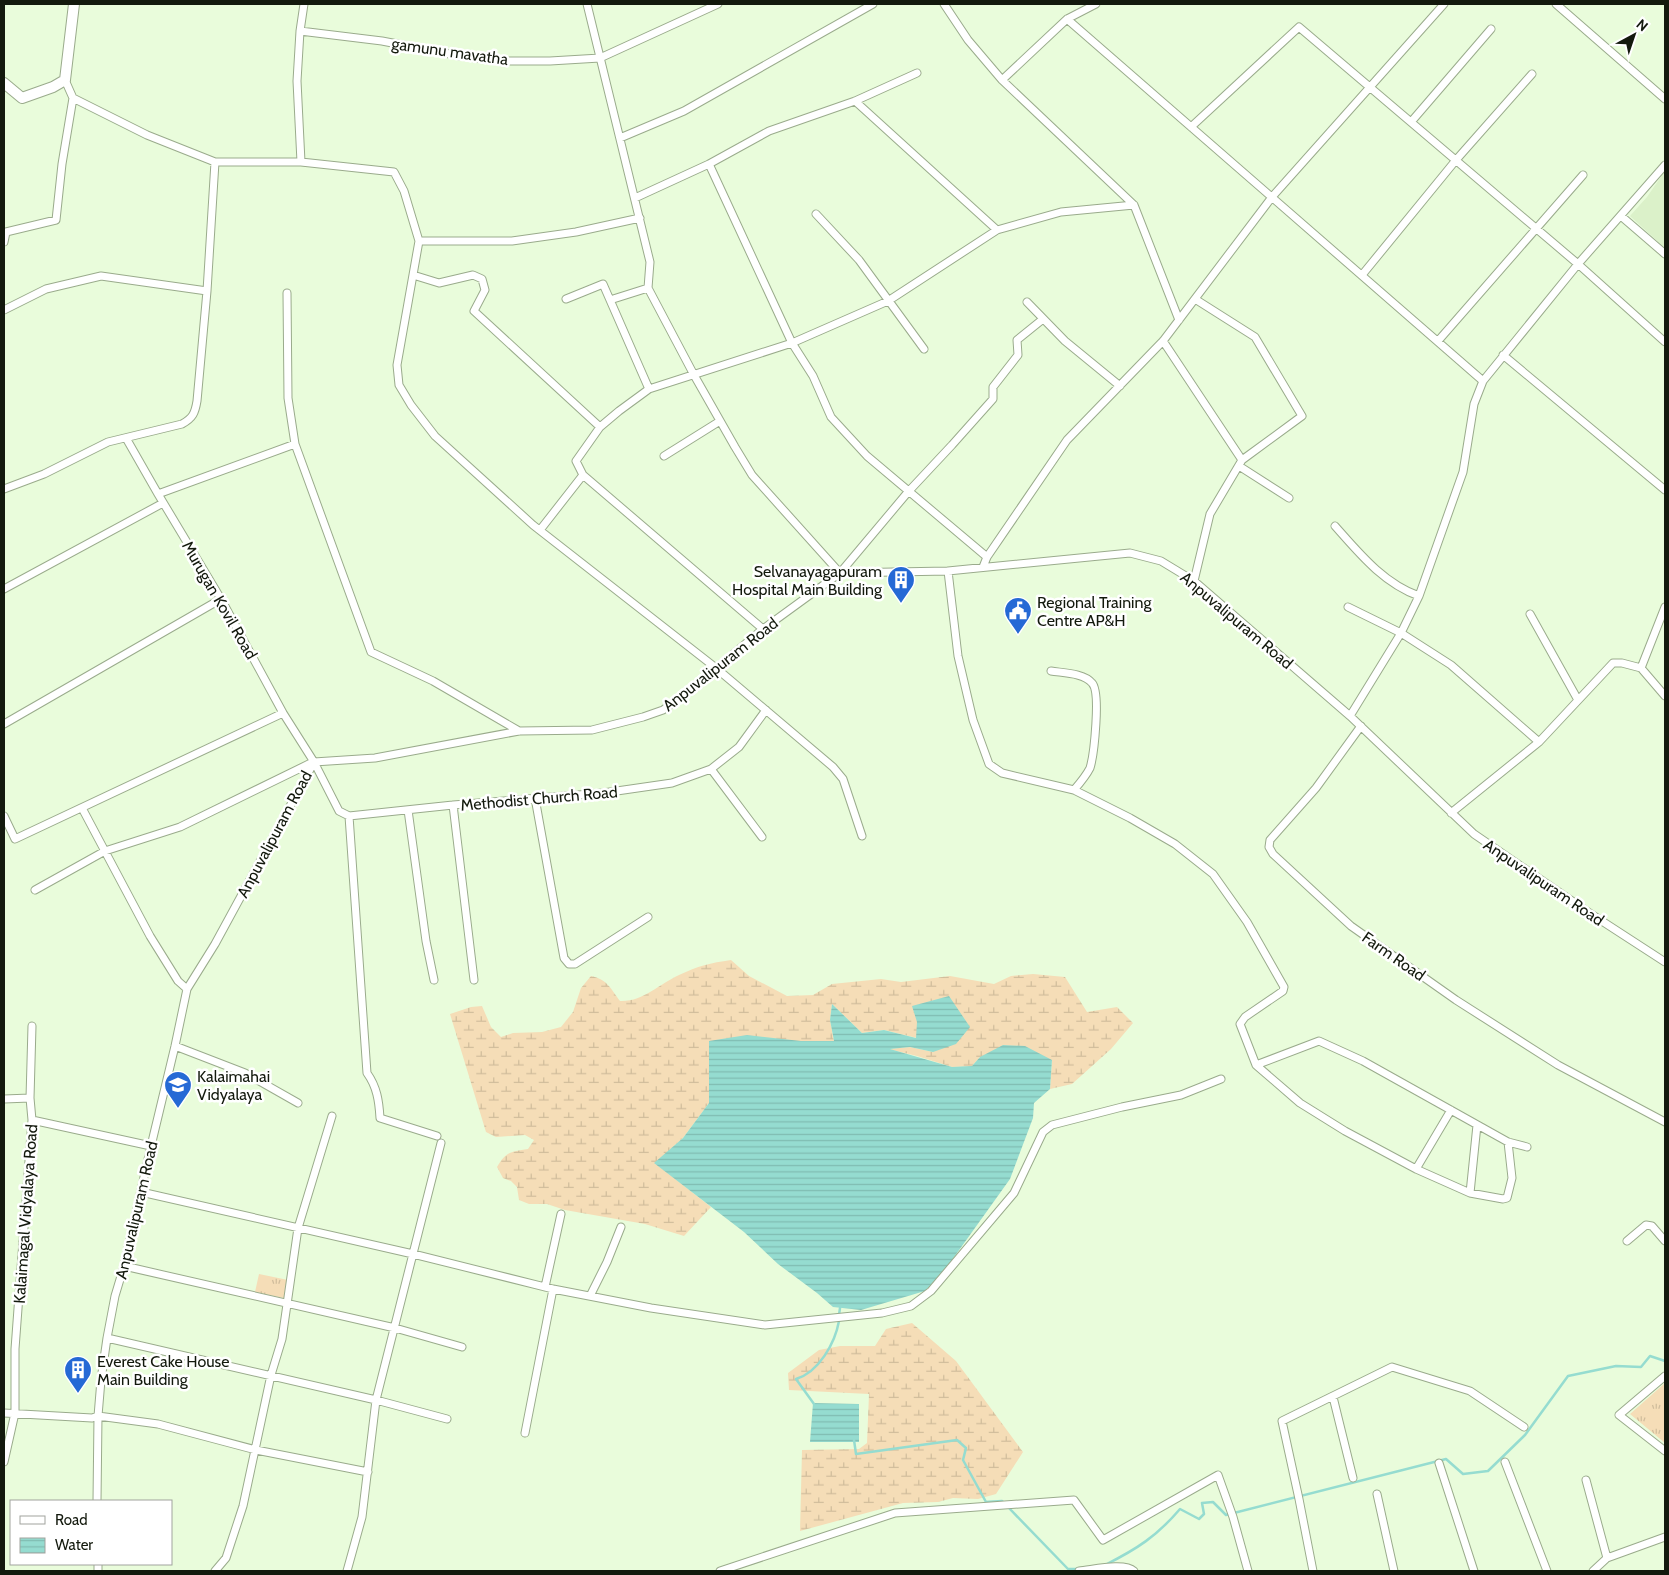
<svg xmlns="http://www.w3.org/2000/svg" width="1669" height="1575" font-family="Cabin,sans-serif">
<defs>
<pattern id="grass-tufts" width="24" height="20" patternUnits="userSpaceOnUse" patternTransform="scale(1.25)"><rect width="24" height="20" fill="#f5ddb7"/><path d="M3 7l-1-3M5 7V3M7 7l1-3M15 17l-1-3M17 17v-4M19 17l1-3" fill="none" stroke="#d1bd9c"/></pattern>
<pattern id="wetland-marsh" width="20" height="14" patternUnits="userSpaceOnUse" patternTransform="scale(1.25)"><rect width="20" height="14" fill="#f5ddb7"/><path d="M1 5h8M5 5V1M11 12h8M15 12V8" fill="none" stroke="#d1bd9c"/></pattern>
<pattern id="water-rules" width="6" height="5" patternUnits="userSpaceOnUse" patternTransform="scale(1.25)"><rect width="6" height="5" fill="#95dcd0"/><path d="M0 2.5h6" fill="none" stroke="#80bcb1"/></pattern>
</defs>
<rect width="100%" height="100%" fill="#e9fcdb"/>
<path fill="#dbf1c9" d="M1665,171V248L1630,216L1625,211L1630,216L1647,197Z"/>
<path fill="url(#grass-tufts)" d="M259,1274L288,1280L284,1298L255,1292Z
M1665,1383V1443L1630,1414Z"/>
<path fill="url(#wetland-marsh)" d="M731,960L749,976L787,996L813,995L832,984L881,979L901,982L950,976L994,984L1011,976L1033,974L1065,977L1087,1012L1117,1007L1133,1023L1111,1049L1072,1084L1050,1089L1052,1061L980,1057L972,1066L952,1067L917,1056L888,1049L910,1047L933,1052L917,1022V1038L884,1030L862,1033L832,1004L830,1020L834,1041H709V1103L683,1138L655,1163L711,1207L684,1236L645,1224L565,1210L547,1204H529L519,1200L517,1187L511,1181L503,1178L497,1167C506,1151 511,1152 528,1149L534,1140L525,1135L496,1137L486,1132L450,1014L471,1007L482,1006L491,1027L501,1037L513,1033L542,1032L561,1027L573,1012L581,988L591,976C607,979 611,989 620,1001C643,1002 659,984 679,975C698,966 710,963 731,960Z
M912,1323L956,1361L1023,1452L996,1494L978,1499L953,1498L938,1502L903,1503L800,1531L802,1450L859,1449L867,1443L869,1394L789,1390L788,1373L819,1350L840,1346H875L886,1329Z"/>
<path fill="url(#water-rules)" d="M949,996L970,1027L956,1044L933,1052L910,1047L890,1049L952,1067L972,1066L980,1057L1003,1045L1025,1046L1052,1060L1050,1089L1034,1103L1033,1118L1010,1179L947,1267L925,1291L861,1310L833,1307L817,1293L778,1264L744,1232L654,1163L683,1138L709,1103V1041L747,1035L801,1041H834L830,1020L832,1004L862,1033L884,1030L916,1038L917,1022L912,1006Z
M813,1403L859,1404V1442H810Z"/>
<g fill="none" stroke-linecap="round" stroke-linejoin="round">
<path stroke="#95dcd0" stroke-width="2.5" d="M839,1315L840,1308
M814,1404L796,1379C819,1372 835,1343 839,1321
M854,1440L856,1454L957,1440L966,1448L963,1460L986,1502L1002,1501L1004,1503
M1008,1507L1068,1569H1078
M1105,1565C1137,1549 1157,1536 1180,1509L1199,1519L1204,1514L1202,1503L1213,1502L1226,1515L1446,1459L1463,1474L1488,1471L1525,1435L1568,1376L1616,1366L1641,1367L1650,1356L1665,1361"/>
<defs>
<path id="street" d="M587,4L650,262L648,288L694,375L735,447L752,475L840,573L908,492L952,445L993,399V387L1018,355L1017,340L1043,319
M944,4L968,40L1002,80L1134,205L1179,320
M1556,4L1665,99
M1067,19L1483,381
M300,31L382,41L460,56L500,61H550L600,58L718,4
M917,73L855,101L769,131L709,164L792,343L813,376L831,417L867,456L987,557
M65,80L73,98L147,135L215,162H301L394,172L404,191L419,241L397,365L399,385L411,405L435,436L533,525L716,668L833,767L843,779L862,836
M1002,80L1067,19L1096,4
M855,101L997,230
M1411,122L1491,29
M1191,127L1299,27L1578,264L1665,342
M620,138L684,111L873,4
M301,162L297,81L300,31L304,4
M635,198L709,164
M816,214L859,260L924,349
M1621,216L1665,254
M419,241H512L576,232L640,218
M4,242L6,232L56,220L62,164L73,98
M413,275L439,283L473,275L482,279L485,290L474,311L600,427
M1362,275L1456,160L1532,74
M287,293L288,398L295,444L371,652L433,681L519,731
M566,299L603,284L649,389
M610,300L648,288
M1027,302L1065,341L1120,386
M4,310L46,289L101,276L207,291
M1163,341L1242,460
M1438,341L1583,175
M1503,355L1665,490
M126,438L158,494L221,599L283,713L314,762L339,811L349,816L453,805L603,793L672,783L711,769L739,747L766,710
M664,456L720,421
M1239,466L1289,498
M4,489L44,474L108,442L182,424C193,418 195,413 197,401L207,291L215,162
M158,494L295,444
M1335,526C1359,553 1383,583 1419,596
M540,530L583,475
M983,567L987,557L1067,440L1163,341L1272,197L1444,4
M948,571L958,656L973,720L989,764L1002,773L1074,790L1130,818L1175,844L1213,874L1247,922L1284,987L1283,991L1245,1017L1240,1024L1256,1065L1319,1041L1363,1061L1508,1142L1527,1147
M1194,581L1210,514L1242,460L1302,416L1255,337L1195,299
M4,589L163,503
M1348,607L1401,633L1451,665L1539,742
M1530,614L1578,700
M763,629L583,475L576,461L600,427L619,411L649,389L792,343L888,301L997,230L1061,212L1134,205
M1641,668L1665,607
M1051,671C1063,673 1084,673 1092,683C1101,692 1094,755 1090,768C1086,776 1080,783 1074,790
M1350,716L1401,633L1419,596L1463,472L1474,404L1483,381L1578,264L1665,165
M4,724L221,599
M1361,726L1316,788L1270,840L1269,847L1273,854L1351,926L1456,1000L1558,1065L1665,1122
M711,769L762,837
M535,798L564,958L569,964H575L648,917
M453,805L474,980
M82,808L150,936L178,981L187,989
M408,810L426,941L434,980
M1451,813L1539,742L1613,663H1622L1641,668L1665,696
M4,816L15,839L283,713
M349,816L367,1073C377,1087 379,1101 380,1118L437,1136
M35,890L105,851L180,827L313,762
M175,1046L245,1073L298,1103
M1256,1065L1300,1103L1345,1131L1416,1169
M4,1099L30,1098
M1451,1110L1416,1169L1470,1193
M32,1120L151,1146
M1477,1125L1470,1193L1503,1199L1507,1198L1512,1178L1508,1142
M141,1192L413,1254L553,1289L651,1308L765,1325L882,1313L911,1306L931,1291L1014,1193L1043,1132L1052,1125L1122,1107L1181,1095L1221,1079
M1627,1241L1646,1225L1652,1226L1665,1241
M124,1266L395,1328L462,1347
M545,1287L561,1214
M590,1296L607,1262L621,1227
M107,1338L376,1400L447,1419
M1665,1376L1619,1415L1665,1451
M1333,1397L1353,1478
M4,1413L92,1418L98,1416L158,1424L256,1450L368,1472
M525,1433L553,1289
M4,1462L15,1413V1349L32,1120L30,1098L32,1026
M1505,1462L1547,1571
M1439,1463L1474,1571
M1586,1480L1607,1558
M1377,1494L1394,1571
M97,1501L98,1416L101,1380L107,1338L115,1296L124,1266L151,1146L175,1046L187,989L215,944L314,762L375,758L519,731L592,730L643,717L663,710L691,690L763,629L840,573L948,571L1130,553L1161,561L1194,581L1350,716L1474,834L1588,912L1665,962
M98,1564V1571
M215,1571L226,1558L243,1506L271,1375L282,1339L298,1228L332,1116
M347,1571L362,1517L376,1400L441,1143
M720,1571L895,1513L1074,1500L1103,1540L1218,1475L1233,1517L1248,1571
M1079,1571C1092,1570 1124,1562 1134,1571
M1313,1571L1299,1499L1282,1421L1392,1367L1470,1391L1524,1427
M1593,1571L1607,1558L1665,1537"/>
<path id="secondary" d="M4,83L22,98L53,87L65,80L74,4"/>
</defs>
<use href="#street" stroke="#9aab8c" stroke-width="9"/>
<use href="#secondary" stroke="#9aab8c" stroke-width="12"/>
<use href="#street" stroke="#fff" stroke-width="7"/>
<use href="#secondary" stroke="#fff" stroke-width="10"/>
</g>
<defs>
<symbol id="building-pin" viewBox="-11 -11 22 30"><path d="M0 17L-7.5 6A9.5 9.5 0 1 1 7.5 6Z" fill="#2569d5" stroke="#fff"/><path d="M-4-6H4V6H1V3H-1V6H-4ZM-2.5-4.3h1.7v1.8h-1.7ZM.8-4.3h1.7v1.8H.8ZM-2.5-1h1.7V.8h-1.7ZM.8-1h1.7V.8H.8Z" fill="#fff"/></symbol>
<symbol id="civic-pin" viewBox="-11 -11 22 30"><path d="M0 17L-7.5 6A9.5 9.5 0 1 1 7.5 6Z" fill="#2569d5" stroke="#fff"/><path d="M-.6-6.5H3V-4.5H.6V-3L4-1V1h2V6H-6V1h2V-1L-.6-3ZM-1.2 2.5V6h2.4V2.5Z" fill="#fff"/></symbol>
<symbol id="school-pin" viewBox="-11 -11 22 30"><path d="M0 17L-7.5 6A9.5 9.5 0 1 1 7.5 6Z" fill="#2569d5" stroke="#fff"/><path d="M0-5L7-2L0 1L-7-2ZM-4 1L0 2.5L4 1V4Q0 6-4 4Z" fill="#fff"/></symbol>
</defs>
<g fill-rule="evenodd">
<use href="#building-pin" x="885" y="564" width="32" height="43"/>
<use href="#civic-pin" x="1002" y="595" width="32" height="43"/>
<use href="#school-pin" x="162" y="1069" width="32" height="43"/>
<use href="#building-pin" x="62" y="1354" width="32" height="43"/>
</g>
<g text-anchor="middle" stroke-width="5" stroke-linejoin="round" paint-order="stroke">
<g font-size="16" fill="#13190d" stroke="#fff">
<text transform="translate(450 51) rotate(8)" y="6">gamunu mavatha</text>
<text transform="translate(220 600) rotate(60)" y="6">Murugan Kovil Road</text>
<text transform="translate(1237 620) rotate(40)" y="6">Anpuvalipuram Road</text>
<text transform="translate(720 664) rotate(-38)" y="6">Anpuvalipuram Road</text>
<text transform="translate(539 798) rotate(-5)" y="6">Methodist Church Road</text>
<text transform="translate(274 834) rotate(-62)" y="6">Anpuvalipuram Road</text>
<text transform="translate(1544 882) rotate(34)" y="6">Anpuvalipuram Road</text>
<text transform="translate(1394 956) rotate(35)" y="6">Farm Road</text>
<text transform="translate(136 1210) rotate(-77)" y="6">Anpuvalipuram Road</text>
<text transform="translate(25 1214) rotate(-86)" y="6">Kalaimagal Vidyalaya Road</text>
</g>
<g font-size="16" fill="#13190d" stroke="#fff" text-anchor="start">
<text x="882" y="577" text-anchor="end">Selvanayagapuram<tspan x="882" dy="18">Hospital Main Building</tspan></text>
<text x="1037" y="608">Regional Training<tspan x="1037" dy="18">Centre AP&amp;H</tspan></text>
<text x="197" y="1082">Kalaimahai<tspan x="197" dy="18">Vidyalaya</tspan></text>
<text x="97" y="1367">Everest Cake House<tspan x="97" dy="18">Main Building</tspan></text>
</g>
</g>
<rect width="1669" height="1575" fill="none" stroke="#13190d" stroke-width="10"/>
<rect x="10" y="1500" width="162" height="65" fill="#ffffff" stroke="#a1a39e"/>
<rect x="20" y="1516" width="25" height="8" fill="#ffffff" stroke="#a1a39e"/>
<text x="55" y="1525" font-size="15" fill="#13190d">Road</text>
<rect x="20" y="1538" width="25" height="15" fill="url(#water-rules)" stroke="#a1a39e"/>
<text x="55" y="1550" font-size="15" fill="#13190d">Water</text>
<g transform="translate(1634 35) rotate(40)" stroke="#ffffff" stroke-width="4" paint-order="stroke">
<path d="M0-4L9 19L0 12L-9 19Z" fill="#13190d"/>
<text y="-8" font-size="14" font-weight="bold" text-anchor="middle" fill="#13190d">N</text>
</g>
</svg>
